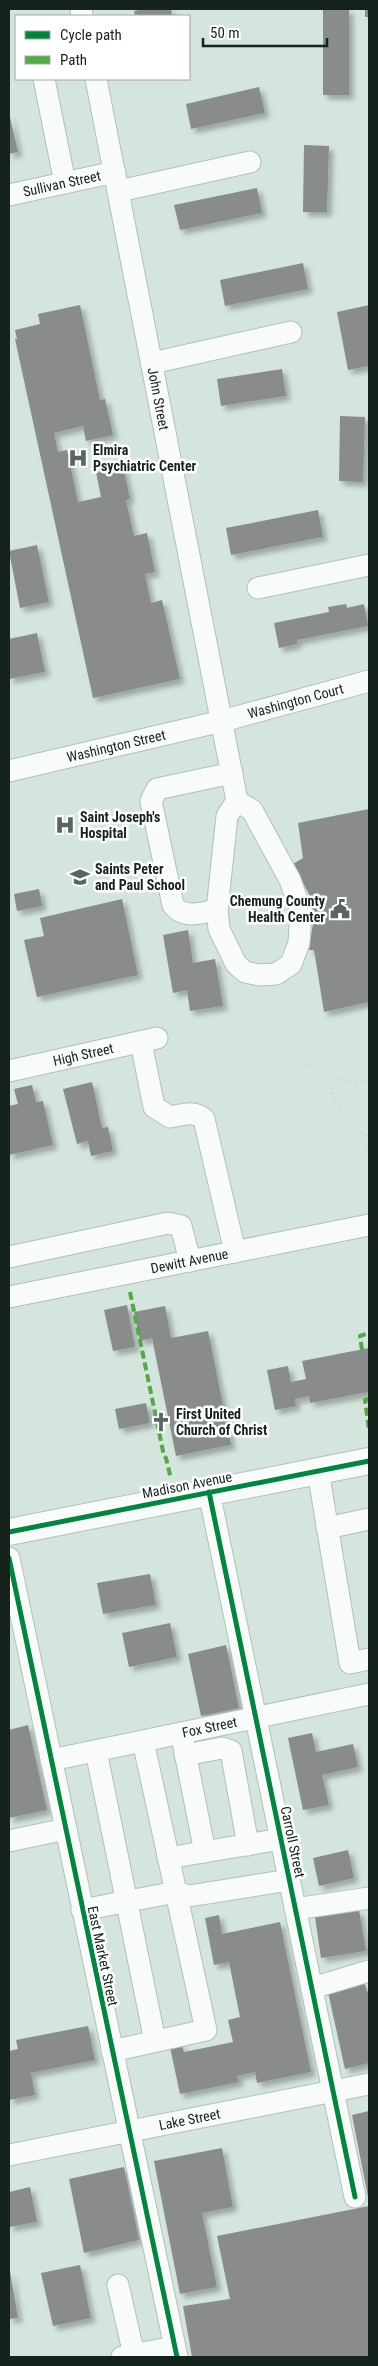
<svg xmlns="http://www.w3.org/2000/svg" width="378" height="2366" font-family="'Roboto Condensed',sans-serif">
<defs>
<filter id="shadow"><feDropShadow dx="4.5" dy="4.5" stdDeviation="2.5" flood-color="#0004"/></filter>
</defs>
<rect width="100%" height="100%" fill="#d3e5dc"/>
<path fill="#8a8c8c" filter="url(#shadow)" d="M143,9H171L172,16H135L134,11Z
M323,9H349V95H323Z
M365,9H369V17H365Z
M259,87L265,113L191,129L186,104Z
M9,113L18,152L9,154Z
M304,145L329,146L327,212H303Z
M257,188L262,213L180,230L174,205Z
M303,263L308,289L225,306L220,280Z
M80,305L100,400L105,399L113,435L86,441L83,426L54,433L58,452L67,450L78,502L101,497L96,472L123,466L130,499L126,500L134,536L147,533L155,572L145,574L151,603L162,600L180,679L93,698L15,339H17L15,330L40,324L38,314Z
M369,305V366L348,370L337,312Z
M282,369L286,396L221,406L217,379Z
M340,416L365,417L363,482L339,481Z
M318,510L323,537L231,555L226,528Z
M37,545L49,602L20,608L9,551Z
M346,604L347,608L364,604L368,626L297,640V644L279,648L274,623L329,612L328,607Z
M37,633L45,672L9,679V639Z
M369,809V1002L324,1012L314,950H309L313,923L309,894L293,864L303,858L298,823Z
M39,889L42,906L17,911L14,894Z
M122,899L138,975L37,997L24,940L44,936L40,918Z
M188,930L193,963L215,959L223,1006L190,1011L187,990L173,993L163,935Z
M92,1082L102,1128L108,1127L113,1151L91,1156L88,1141L77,1144L63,1089Z
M32,1085L36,1102L43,1101L53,1145L9,1155V1106L18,1104L14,1089Z
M127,1305L135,1347L113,1351L104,1310Z
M165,1306L171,1338L208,1331L231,1445L176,1456L152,1338L140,1341L134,1312Z
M369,1348V1392L310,1403L309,1396L295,1399L296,1406L275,1410L267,1370L288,1366L291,1382L306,1379L302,1361Z
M146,1403L150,1423L119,1429L115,1409Z
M150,1574L156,1605L103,1614L97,1583Z
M170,1623L177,1657L129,1667L122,1633Z
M226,1645L239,1708L201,1716L188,1654Z
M28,1725L47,1810L9,1818V1730Z
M312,1733L316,1752L353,1744L358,1767L322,1775L329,1805L303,1810L288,1738Z
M348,1850L354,1878L319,1886L313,1858Z
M359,1910L366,1951L321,1958L315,1917Z
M219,1915L222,1934L280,1922L311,2072L257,2083L255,2072L237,2076L239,2082L180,2094L170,2047L182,2045L184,2052L233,2042L228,2020L240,2017L229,1962L214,1965L205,1918Z
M365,1984L367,1992H369V2063L345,2069L328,1992Z
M88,2026L95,2060L31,2073L35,2095L9,2100V2051L18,2049L16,2040Z
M369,2111V2197H368L352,2115Z
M222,2148L233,2207L202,2213L217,2287L180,2294L154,2161Z
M124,2167L139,2240L84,2253L69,2179Z
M30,2187L37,2222L9,2227V2192Z
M369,2206V2357H192L183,2306L230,2299L217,2236Z
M80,2265L91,2318L53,2326L41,2273Z
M10,2271L18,2318L9,2319V2272Z"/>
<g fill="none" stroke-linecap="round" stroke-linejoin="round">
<defs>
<g id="minor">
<path d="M81,9L82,16"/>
<path d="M44,79L65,183"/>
<path id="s1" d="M96,79L237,801L227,816L217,910L219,929L236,964L245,972L259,975L276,974L291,964L299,943L301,911L290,880L252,810L237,801"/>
<path d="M119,191L250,162"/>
<path id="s2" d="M9,195L115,172"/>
<path d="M152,363L291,332"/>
<path d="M258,588L369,565"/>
<path id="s3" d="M9,771L222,721L369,681"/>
<path d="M217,910C202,912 184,920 173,905L151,801L157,789L232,773"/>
<path d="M141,1042L154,1107L170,1117C182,1115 194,1110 204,1119L235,1252"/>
<path id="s4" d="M9,1071L157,1038"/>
<path d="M9,1257L168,1223L181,1226L190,1261"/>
<path id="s5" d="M9,1297L369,1225"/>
<path d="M318,1471L350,1663L369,1659"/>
<path d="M209,1492L355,2197"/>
<path d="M327,1528L369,1519"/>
<path d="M9,1558L177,2357"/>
<path d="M183,1742L205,1852"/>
<path d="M96,1751L155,2041"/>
<path d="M185,1755L222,1748L231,1751L248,1845"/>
<path id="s6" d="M51,1760L369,1694"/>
<path d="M9,1841L66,1829"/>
<path d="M168,1858L281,1839"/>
<path d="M295,1909L369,1898"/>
<path d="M82,1910L176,1892L189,1896L289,1880"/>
<path d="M312,1988L369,1971"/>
<path d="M112,2051L206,2030L143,1741"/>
<path id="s7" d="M9,2155L369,2084"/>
<path d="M118,2285L134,2355"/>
<path d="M122,2357L174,2347"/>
</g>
<path id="major" d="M9,1532L369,1461"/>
</defs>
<use href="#minor" stroke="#b2c1b9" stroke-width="23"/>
<use href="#major" stroke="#b2c1b9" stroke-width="28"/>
<path stroke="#ced3d1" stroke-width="3" stroke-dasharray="1 4" stroke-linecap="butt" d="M9,395L26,391
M9,543L57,532
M292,1055C317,1071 338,1086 369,1080
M328,1078C335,1103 344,1124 369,1136
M369,1134V1151"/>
<use href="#minor" stroke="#f8fbfa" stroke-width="21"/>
<use href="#major" stroke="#f8fbfa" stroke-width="26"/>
<path stroke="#51aa43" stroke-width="4" stroke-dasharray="8 4" stroke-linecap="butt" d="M130,1292L164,1456L166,1458L171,1479
M362,1350L360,1336L369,1333
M369,1399L365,1400L369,1430"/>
<defs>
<path id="cycleway" d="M209,1492L355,2197
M9,1532L369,1461
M9,1558L177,2357"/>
</defs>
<use href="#cycleway" stroke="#fff" stroke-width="8"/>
<use href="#cycleway" stroke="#00873e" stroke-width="5"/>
</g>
<defs>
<symbol id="hospital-bare" viewBox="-9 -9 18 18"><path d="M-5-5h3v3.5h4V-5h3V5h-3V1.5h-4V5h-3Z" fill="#58665f" stroke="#fff" stroke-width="2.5" paint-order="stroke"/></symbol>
<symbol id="school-bare" viewBox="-9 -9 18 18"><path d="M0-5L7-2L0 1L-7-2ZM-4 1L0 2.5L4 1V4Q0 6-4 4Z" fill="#58665f" stroke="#fff" stroke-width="2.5" paint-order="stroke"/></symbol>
<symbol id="civic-bare" viewBox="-9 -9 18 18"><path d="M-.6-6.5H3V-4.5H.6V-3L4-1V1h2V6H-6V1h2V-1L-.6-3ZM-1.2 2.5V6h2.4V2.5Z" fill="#58665f" stroke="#fff" stroke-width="2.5" paint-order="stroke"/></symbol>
<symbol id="church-bare" viewBox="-9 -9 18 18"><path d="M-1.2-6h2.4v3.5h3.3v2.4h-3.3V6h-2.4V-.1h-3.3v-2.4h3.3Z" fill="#58665f" stroke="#fff" stroke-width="2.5" paint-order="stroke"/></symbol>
</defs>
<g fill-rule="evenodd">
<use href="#hospital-bare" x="64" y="444" width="28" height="28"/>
<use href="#hospital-bare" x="51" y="811" width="28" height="28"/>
<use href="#school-bare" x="66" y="863" width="28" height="28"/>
<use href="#civic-bare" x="326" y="895" width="28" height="28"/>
<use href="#church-bare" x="147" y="1408" width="28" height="28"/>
</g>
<g text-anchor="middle" stroke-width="5" stroke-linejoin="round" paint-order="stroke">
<g font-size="14" fill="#16221c" stroke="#fff">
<text dy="5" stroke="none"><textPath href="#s2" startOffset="54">Sullivan Street</textPath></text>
<text dy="5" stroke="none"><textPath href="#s1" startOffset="326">John Street</textPath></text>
<text dy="5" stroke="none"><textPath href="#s3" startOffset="295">Washington Court</textPath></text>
<text dy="5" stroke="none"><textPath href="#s3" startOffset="110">Washington Street</textPath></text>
<text dy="5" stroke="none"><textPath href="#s4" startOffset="76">High Street</textPath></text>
<text dy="5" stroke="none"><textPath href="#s5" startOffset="184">Dewitt Avenue</textPath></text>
<text transform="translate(187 1485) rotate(-11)" y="5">Madison Avenue</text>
<text dy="5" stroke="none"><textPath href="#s6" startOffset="162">Fox Street</textPath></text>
<text transform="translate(293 1842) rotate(78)" y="5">Carroll Street</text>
<text transform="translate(103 1956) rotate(78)" y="5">East Market Street</text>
<text dy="5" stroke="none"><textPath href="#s7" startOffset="184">Lake Street</textPath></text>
</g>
<g font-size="14" font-weight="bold" fill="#16221c" stroke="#fff" text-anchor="start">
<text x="93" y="455">Elmira<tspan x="93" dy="16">Psychiatric Center</tspan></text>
<text x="80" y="822">Saint Joseph's<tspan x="80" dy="16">Hospital</tspan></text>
<text x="95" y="874">Saints Peter<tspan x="95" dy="16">and Paul School</tspan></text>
<text x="325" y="906" text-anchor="end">Chemung County<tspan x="325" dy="16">Health Center</tspan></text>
<text x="176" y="1419">First United<tspan x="176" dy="16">Church of Christ</tspan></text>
</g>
</g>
<rect width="378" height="2366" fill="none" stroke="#16221c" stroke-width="20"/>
<rect x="15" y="15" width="175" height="65" fill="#ffffff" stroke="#a2a7a4"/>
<rect x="25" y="31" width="25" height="8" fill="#00873e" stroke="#a2a7a4"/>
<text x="60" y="40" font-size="15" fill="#16221c">Cycle path</text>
<rect x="25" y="56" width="25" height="8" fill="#51aa43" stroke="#a2a7a4"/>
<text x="60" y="65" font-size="15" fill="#16221c">Path</text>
<path d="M203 38v8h124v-8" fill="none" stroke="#16221c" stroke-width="2.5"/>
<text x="210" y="38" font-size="15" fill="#16221c" stroke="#ffffff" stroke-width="4" paint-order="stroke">50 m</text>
</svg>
